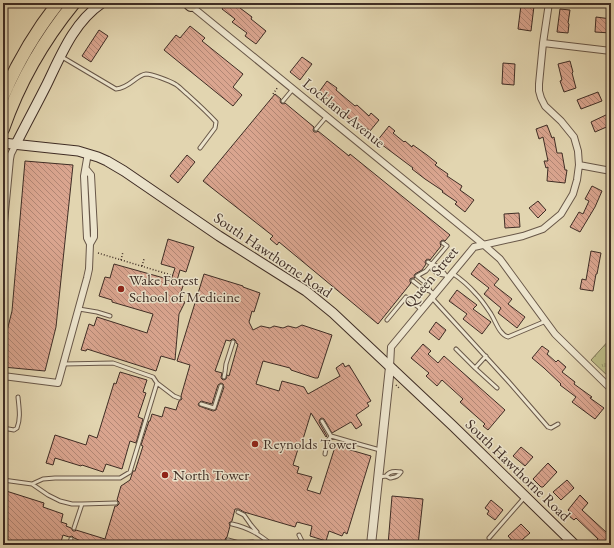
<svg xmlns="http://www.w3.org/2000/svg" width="614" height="548" font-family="'EB Garamond',serif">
<defs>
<pattern id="grass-tufts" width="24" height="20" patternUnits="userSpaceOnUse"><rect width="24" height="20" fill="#bbbb86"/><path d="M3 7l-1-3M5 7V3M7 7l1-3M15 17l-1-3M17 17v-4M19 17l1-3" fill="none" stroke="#99986d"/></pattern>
<pattern id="building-back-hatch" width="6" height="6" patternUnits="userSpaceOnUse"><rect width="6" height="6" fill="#daa58f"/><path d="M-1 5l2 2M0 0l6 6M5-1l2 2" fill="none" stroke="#b28775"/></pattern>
</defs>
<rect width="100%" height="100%" fill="#e2d5b0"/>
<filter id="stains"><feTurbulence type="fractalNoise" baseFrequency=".005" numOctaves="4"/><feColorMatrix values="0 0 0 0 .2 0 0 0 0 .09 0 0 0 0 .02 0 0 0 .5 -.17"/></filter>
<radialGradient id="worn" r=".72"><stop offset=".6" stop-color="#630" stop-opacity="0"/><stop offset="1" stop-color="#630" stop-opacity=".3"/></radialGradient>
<path fill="url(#grass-tufts)" stroke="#7d7456" d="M611,338V379L591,360Z"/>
<path fill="url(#building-back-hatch)" stroke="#3f2d25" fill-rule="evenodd" d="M226,3H244L240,8L252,17L251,19L266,31L256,44L245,36L247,33L232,22L235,19L222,9Z
M521,5L534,6L531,31L518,29Z
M560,9L570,10L568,23L569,24L568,33L557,32Z
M596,17L611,19V33L595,32Z
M190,26L205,38L202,41L243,74L233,87L242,95L233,106L164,50L176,35L180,38Z
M99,30L108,36L91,62L82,56Z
M302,57L312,64L300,80L290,72Z
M570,61L573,72L572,73L576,88L564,92L560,81L562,80L558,64Z
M503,63L515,64L514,85L502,84Z
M327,81L337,88L336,90L355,106L357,105L369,116L371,113L379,120L370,131L366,128L364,130L347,117L348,115L319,92Z
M598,92L602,101L581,109L577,100Z
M275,94L281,99L280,101L281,103L283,104L285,103L314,127L313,130L314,132H317L318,131L349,156L350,154L450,235L445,241L443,240L441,241L440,243L441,246L430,260L428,259L426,260L425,262L426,264L422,270L415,274L414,276L415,278H412L410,279V282L411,283L378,324L279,242L277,245L270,239L273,236L203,181Z
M608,114L611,121V125L595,132L591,122Z
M547,125L552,138L554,137L557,153H562L565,170H567L565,183L547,181L548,167L546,168L544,161H548L543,137L539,139L536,129Z
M389,126L395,131L393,133L404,142L405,141L412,147L413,145L427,155L437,163L435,165L448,174L447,176L462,186L460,190L474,200L465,212L455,204L457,202L442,192L443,191L425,179L412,169L413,168L377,141Z
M187,155L195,162L178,183L170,176Z
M25,161L73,165L56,327L45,371L3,367V347L12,311Z
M592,186L602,191L595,207L580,232L570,227L579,212L583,214L589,201L585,199Z
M538,201L546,210L538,218L529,208Z
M519,213L520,227L505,228L504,214Z
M168,239L194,247L186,272L180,270L176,284L183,286L178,300L185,302L179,314L175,360L161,356L156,371L87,349L86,351L81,350L89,324L94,326L97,317L147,333L153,314L112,302V300L99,296L105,277L110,278L114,264L171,280L175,268L161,264Z
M591,251L601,253L597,274H596L593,291L580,289L582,279L586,280Z
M479,263L499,279L494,285L512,299L508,304L525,317L517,328L498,313L501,308L484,294L489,288L471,274Z
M204,274L243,286V287L260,293L254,312L252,311L249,322L253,330L261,326L270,328L274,326L283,328L288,326L296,328L302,325L332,335L318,378H315L291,370L290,368L263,361L256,384L279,391L282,381L304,387L308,394L340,376L336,368L343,363L345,367L349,365L371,401L367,403L369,406L356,415L362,425L356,429L351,422L332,433L324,419L322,418L320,419L319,422L327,436L326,437L311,413L300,449H298L293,465L299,467L297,473L312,477L307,490L320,494L334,450L330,444L371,456L347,534L344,532L342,536L329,531L326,541L310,536L312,526L297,522L295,527L244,512L239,509H235L232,521L229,523L230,526L227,537L225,539L226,542L225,545H80L81,541L74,538L72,536L69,537L63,535L60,545H3V490L44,503L43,507L63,514L61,522L67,524L66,526L71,528L73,531H75L76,530L105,539L115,506H117L119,504V502L117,500L121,486L130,480L133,471H135L143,446L141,445L149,421H150L152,414L162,417L165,407L176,410L179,401L182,399L181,396L190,365L177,361ZM234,339L236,341V343L238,344L229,376L227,375L226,379L223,380L221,378L222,373L215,371L226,340L230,341L232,339ZM221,383L223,384L224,387L216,410L213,411L199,406L198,404L201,401L212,404L218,385Z
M457,290L477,305L473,309L491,322L482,334L463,319L467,314L449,301Z
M436,322L446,330L439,340L429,332Z
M423,344L431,351L428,354L438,363L444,356L505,410L488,430L483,426L485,424L460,402L463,399L442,380L437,386L426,376L429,373L411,358Z
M542,346L549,351L547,354L556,362L558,360L566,367L562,372L575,382L574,384L592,397L590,398L604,408L595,419L572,402L576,397L560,385L561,384L544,368L532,358Z
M120,372L147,380L143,392L146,393L138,417L143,419L136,443L130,441L122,469L106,464L103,472L82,465L81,466L55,458L53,465L46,463L55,435L86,445L89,435L97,438L114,383L116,384Z
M521,447L533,457L525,466L513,456Z
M548,463L557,472L543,487H541L533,479Z
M567,480L574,488L561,500L553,492Z
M580,495L588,503L582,510L607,533L611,528V545H600L596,541L598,539L576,518L574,520L569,516L571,513L568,510Z
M392,496L423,499L418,545H388Z
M491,500L503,510L495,520L487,514L489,511L485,508Z
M521,524L530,533L516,545L508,536Z"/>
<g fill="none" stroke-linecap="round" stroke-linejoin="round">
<defs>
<path id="service" d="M62,57L116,89C130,88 136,75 146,74C152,74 170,81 175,84C179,86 183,91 187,94C197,103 207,112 216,122L215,128L200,148
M283,101L293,89
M316,129L327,116
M428,262C432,265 435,264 438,267C443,270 444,274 448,278
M432,265V269L438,274L444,275
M452,273C461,279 469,286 476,294C482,300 487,308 491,314C496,322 499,334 508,337L546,321
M413,281L423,289L430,291
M435,295L430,291L427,284L417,276L426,271L447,246L443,243
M432,298L508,381L548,427L551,428L558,424
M79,309L97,312L110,316
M387,320L406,297L422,310
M456,349L475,368
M486,356L475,368L497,388
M224,377L225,372L226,364L233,342
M157,383L174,396L179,398
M201,404L214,408L221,386
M322,421L331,436L362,445L380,450
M3,428L14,430L17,428C21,418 19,408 18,397
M325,454L327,442L331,436
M386,476L390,478C395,477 398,477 401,472
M379,477L386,476C389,471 396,471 401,472
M3,480L32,484L48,495L60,501L72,504H82L74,528
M32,484L43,479L55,478H120L130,472L157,383L153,377L113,363L64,364
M82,504L116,503
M238,512L244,515L251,525L257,532
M232,524C249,528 259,534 272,545
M299,535L304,545
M489,538L524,498
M228,540L239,543L253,542L257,545
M69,545L71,539"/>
<path id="minor" d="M190,5L484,245L500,259L555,334L611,389
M543,43L611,51
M88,153L84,176L87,238L90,244
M579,165L611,171
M3,233L10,159L11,154L16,144
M390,367L391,347L474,247L523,236L543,229L561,214L573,194L577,180L579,165L578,151L574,137L561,121L545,106L541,98L539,91V84L543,43L549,3
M3,376L58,383L87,278L89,269L90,244L94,237V230L91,175L86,169"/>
<path id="tertiary" d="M371,545L390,367"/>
<path id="secondary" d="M3,143L78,151L98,157L107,161L124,171L219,236L306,291L333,313L453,426L575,545
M16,144C26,124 37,104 47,84C61,55 74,22 102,3"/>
<path id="motorway" d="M189,3L191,5
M3,96C17,63 36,31 58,3
M3,129C19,83 43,41 74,3"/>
</defs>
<use href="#service" stroke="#685748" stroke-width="5"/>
<use href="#minor" stroke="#685748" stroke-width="8"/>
<use href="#tertiary" stroke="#685748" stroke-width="10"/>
<use href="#secondary" stroke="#3f2d25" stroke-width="11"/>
<use href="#motorway" stroke="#3f2d25" stroke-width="14"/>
<path stroke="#3f2d25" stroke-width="1.5" stroke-dasharray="1 2" stroke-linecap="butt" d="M273,94L278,87
M98,253L171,275
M121,260L123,252
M142,266L144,259
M396,385L400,389"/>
<use href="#service" stroke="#ece4cc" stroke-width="3"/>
<use href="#minor" stroke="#ece4cc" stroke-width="6"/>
<use href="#tertiary" stroke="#ece4cc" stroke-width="8"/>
<use href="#secondary" stroke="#ece4cc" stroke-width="9"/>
<use href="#motorway" stroke="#e2d5b0" stroke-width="12"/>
</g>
<g fill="#8f2418" stroke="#ece4cc" stroke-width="1.5">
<circle cx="121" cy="289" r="4"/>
<circle cx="255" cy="444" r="4"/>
<circle cx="165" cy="475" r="4"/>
</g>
<g text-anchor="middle" stroke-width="3" stroke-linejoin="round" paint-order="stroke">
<g font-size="15" fill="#3f2d25" stroke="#ece4cc">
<text transform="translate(344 113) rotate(39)" y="5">Lockland Avenue</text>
<text transform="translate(273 255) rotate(34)" y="5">South Hawthorne Road</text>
<text transform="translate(431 277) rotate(-50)" y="5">Queen Street</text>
<text transform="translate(518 470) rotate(44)" y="5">South Hawthorne Road</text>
</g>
<g font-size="15" fill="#3f2d25" stroke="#ece4cc" text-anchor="start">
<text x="129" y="285">Wake Forest<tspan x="129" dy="17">School of Medicine</tspan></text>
<text x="263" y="449">Reynolds Tower</text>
<text x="173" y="480">North Tower</text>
</g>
</g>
<rect width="614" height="548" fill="none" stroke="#e2d5b0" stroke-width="16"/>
<rect x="4" y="4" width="606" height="540" fill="none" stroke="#3f2d25" stroke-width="2"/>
<rect x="8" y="8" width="598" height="532" fill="none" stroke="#3f2d25"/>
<rect width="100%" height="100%" filter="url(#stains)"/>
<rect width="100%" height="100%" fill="url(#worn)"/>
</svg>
